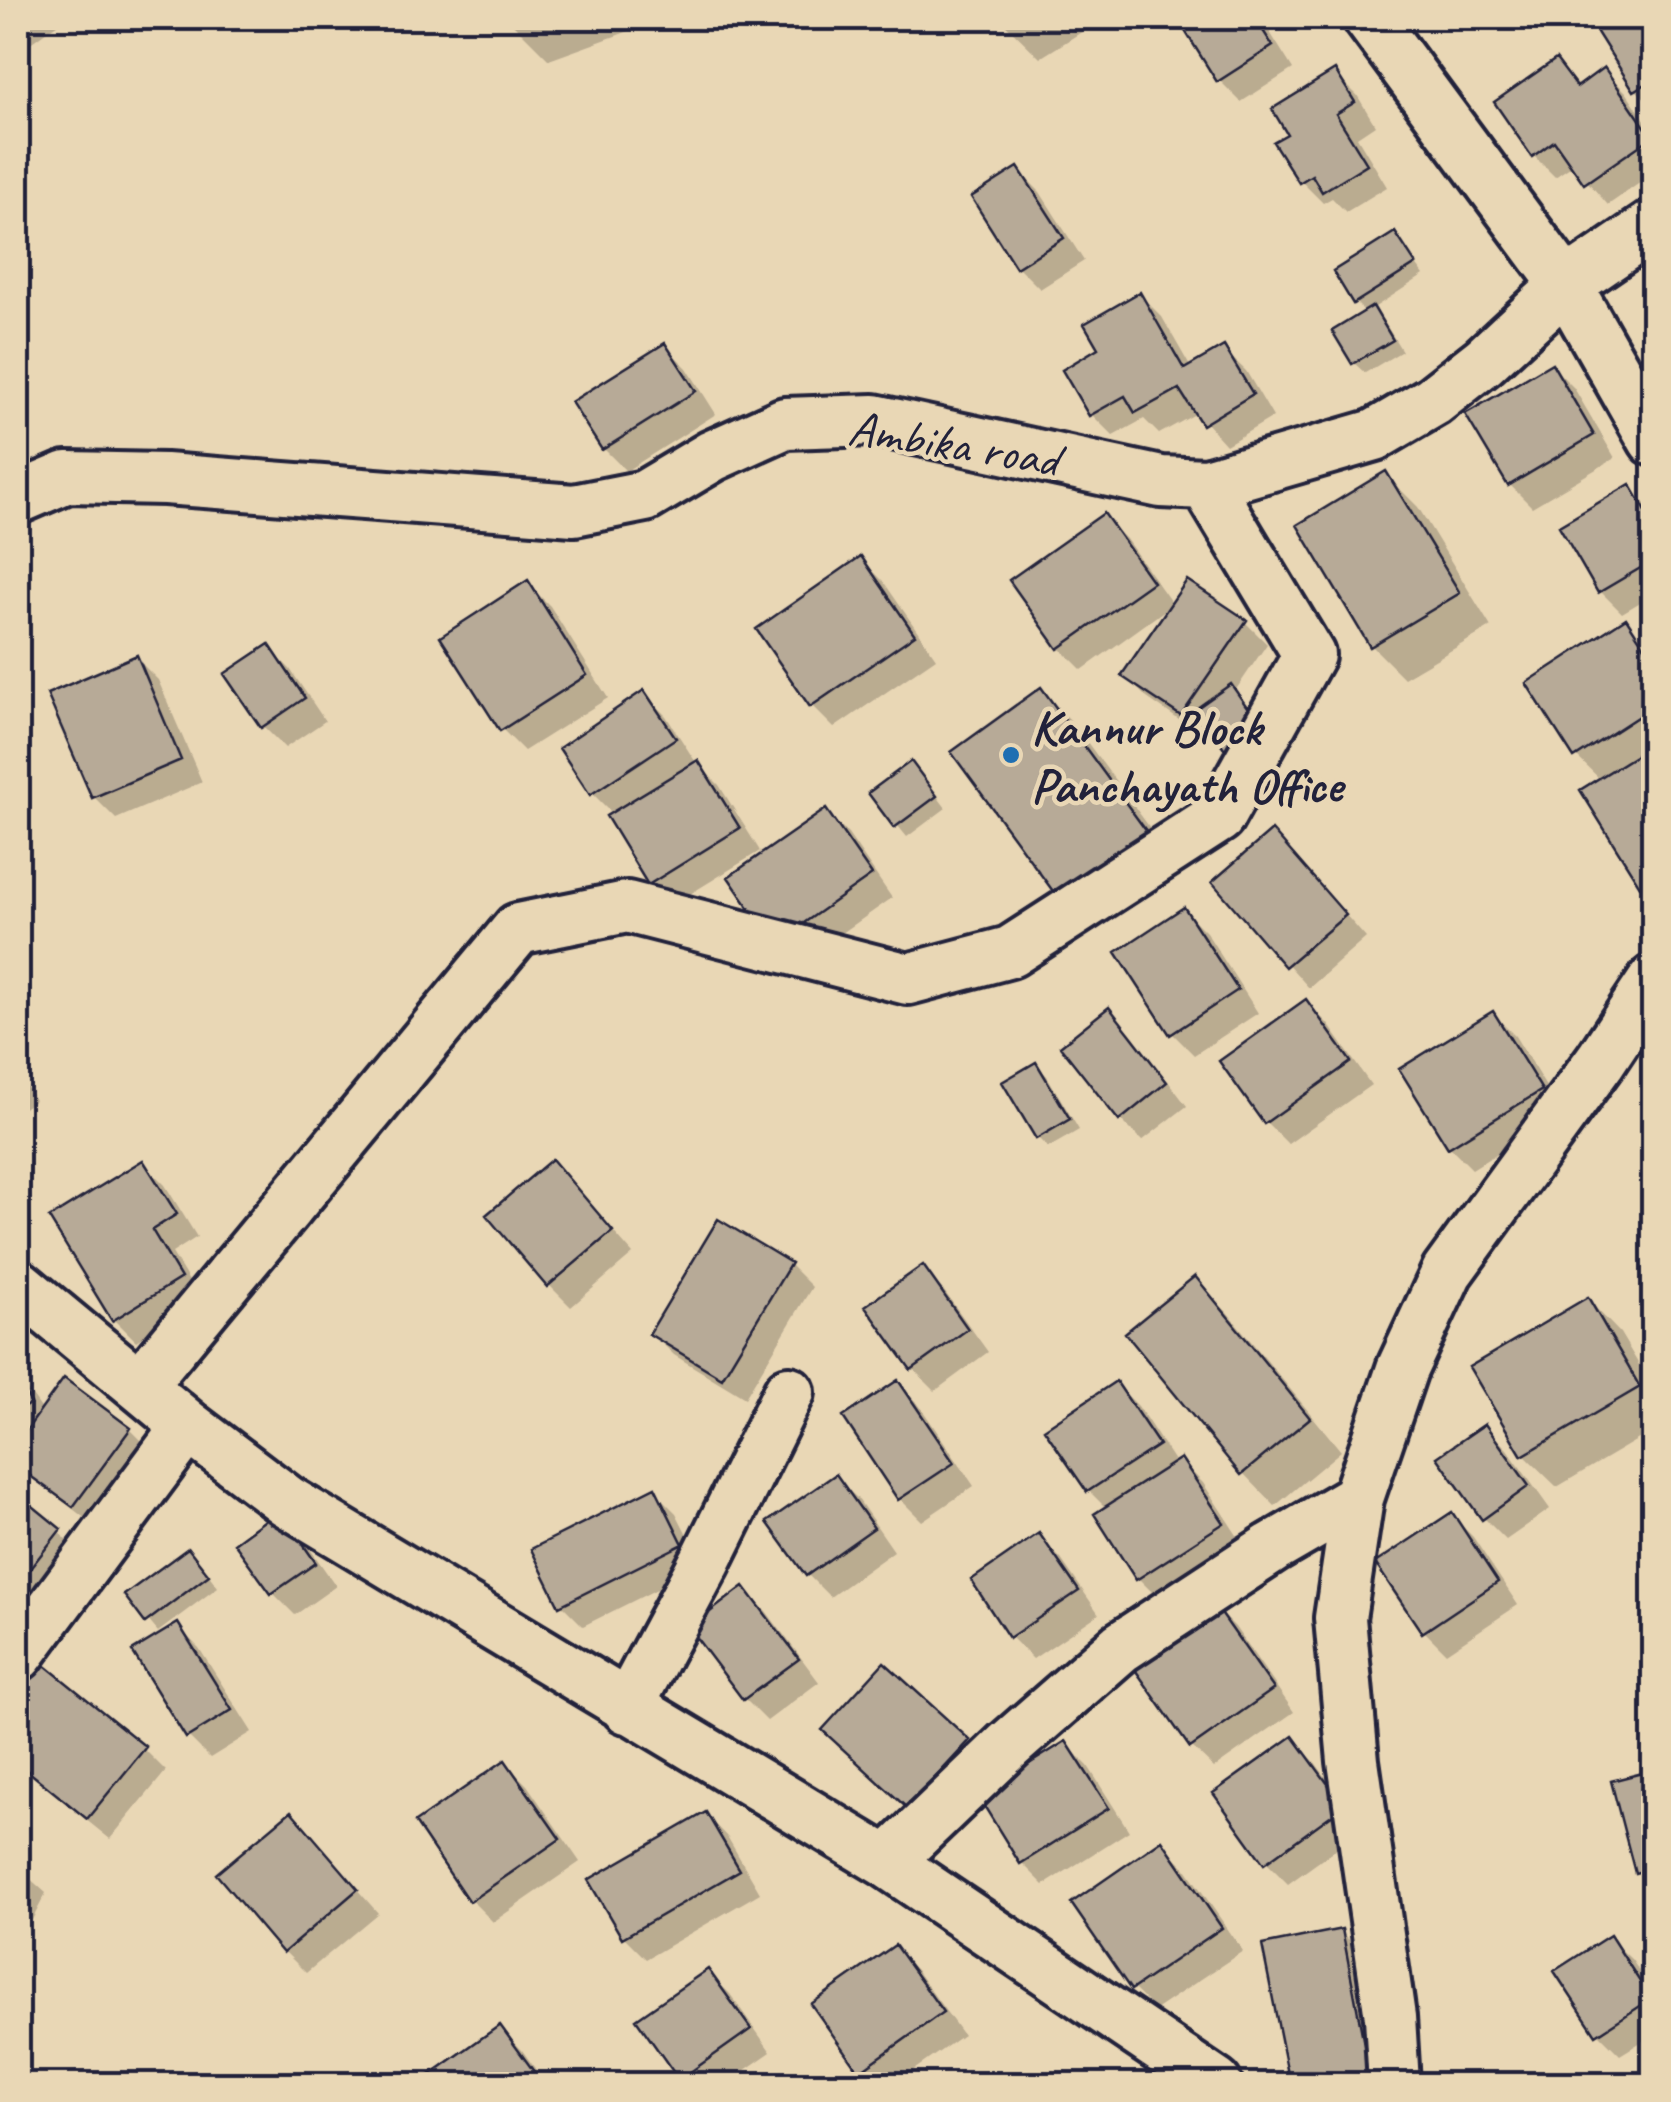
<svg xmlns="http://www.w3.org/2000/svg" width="1671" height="2102" font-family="Caveat,sans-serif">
<rect width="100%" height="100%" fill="#e9d7b5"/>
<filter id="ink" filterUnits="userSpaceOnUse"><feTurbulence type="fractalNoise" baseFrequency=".01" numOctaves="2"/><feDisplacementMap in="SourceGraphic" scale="20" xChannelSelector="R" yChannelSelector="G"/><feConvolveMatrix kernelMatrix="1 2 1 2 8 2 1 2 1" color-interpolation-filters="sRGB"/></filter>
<g filter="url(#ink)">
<path fill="#0003" d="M18,18H65L18,52Z
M507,18H665L549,60Z
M999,18H1104L1040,58Z
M1180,18H1261L1293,69L1241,102L1219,80Z
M1591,18H1654V107L1636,90Z
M1556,62L1580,87L1604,70L1626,92L1654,133V173L1608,205L1573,165L1555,177L1533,155Z
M1334,73L1357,95L1375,125L1357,137L1387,187L1346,212L1332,198L1323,203L1301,181L1290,135Z
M1018,170L1040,192L1084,261L1040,289L1018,267Z
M1395,236L1424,275L1372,309L1383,320L1402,351L1365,373L1354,363L1366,313L1355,302Z
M1140,295L1162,317L1191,368L1223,349L1246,371L1273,417L1226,445L1197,413L1159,434L1144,419L1113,436L1091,414L1102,349Z
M665,346L687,368L716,414L626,471L604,449L574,403Z
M1552,366L1574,388L1615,458L1532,507L1510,485L1469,414Z
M1386,475L1418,507L1491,627L1404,678L1372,646Z
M1629,487L1654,513V594L1622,613L1600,591Z
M1104,517L1126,539L1173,605L1245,622L1267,644L1235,691L1272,741L1212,725L1204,737L1147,698L1125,676L1172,605L1082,670L1060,648L1013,581Z
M861,559L883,581L936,658L834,728L812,706L760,629Z
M528,584L550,606L608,698L524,751L502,729Z
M1626,621L1654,652V895L1642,884L1601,780L1576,756Z
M268,647L290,669L325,721L285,748L263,726Z
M136,658L158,680L202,782L116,819L94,797Z
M1041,690L1073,723L1178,866L1093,929L1060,896Z
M644,694L666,716L695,761L719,785L760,851L672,905L650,883L613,814L592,793Z
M921,775L946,808L907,837L872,794Z
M825,812L848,834L892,898L798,964L776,942Z
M1293,855L1366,938L1309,988L1215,882Z
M1184,910L1206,932L1258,1013L1194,1055L1172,1033Z
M1306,1002L1328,1024L1371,1085L1288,1144L1266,1122Z
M1109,1011L1131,1033L1187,1106L1142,1141L1120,1119Z
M1493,1014L1515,1036L1562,1113L1472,1169L1450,1147L1402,1070Z
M1036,1065L1047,1076L1079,1130L1048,1148L1038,1138Z
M18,1073L35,1100L18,1112Z
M552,1162L633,1254L571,1307L549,1285Z
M143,1163L165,1185L197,1237L172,1253L201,1301L136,1341L114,1319Z
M718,1222L790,1265L812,1287L745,1398L674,1355L652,1333Z
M922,1269L944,1291L988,1352L935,1391L913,1369L868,1307Z
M1194,1279L1227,1312L1341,1451L1275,1506L1243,1473Z
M1588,1300L1620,1333L1654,1390V1430L1557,1487L1524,1455L1473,1368Z
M18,1376L43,1411L130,1429L152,1451L96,1527L18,1466Z
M897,1383L919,1405L974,1486L922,1521L900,1499L846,1417Z
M1116,1384L1138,1406L1176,1464L1181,1461L1203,1483L1244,1546L1160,1600L1138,1578L1107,1509L1089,1491L1047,1429Z
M1485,1427L1507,1449L1550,1509L1506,1540L1484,1518Z
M835,1477L858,1499L894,1551L830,1597L808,1575L771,1522Z
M654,1491L676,1513L703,1566L583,1626L561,1604Z
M18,1497L82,1553L18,1618Z
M1451,1515L1473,1537L1518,1605L1446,1653L1424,1631Z
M301,1536L336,1586L295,1615L273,1593L238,1543Z
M1039,1537L1061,1559L1099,1614L1033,1659L1011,1637L974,1581Z
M198,1561L218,1587L158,1632L128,1596Z
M744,1589L766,1611L819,1682L767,1721L745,1699L692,1628Z
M1213,1605L1235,1627L1294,1712L1214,1768L1191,1746Z
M177,1626L199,1648L252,1732L210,1758L188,1736Z
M18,1674L144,1749L166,1771L110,1839L18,1765Z
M1292,1739L1314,1761L1364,1829L1288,1884L1266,1862Z
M968,1742L990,1763L930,1828L847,1751Z
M1066,1744L1088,1766L1129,1831L1044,1885L1022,1863L982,1797Z
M505,1763L527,1785L580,1862L493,1922L471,1900Z
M1654,1772V1888L1637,1871Z
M291,1815L378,1913L306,1973L284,1951Z
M706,1815L728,1838L760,1893L646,1959L624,1937Z
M1162,1844L1184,1866L1243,1951L1155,2010L1133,1988Z
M18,1868L46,1893L18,1947Z
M1341,1932L1363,1954L1389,2084H1292L1265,1947Z
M1609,1938L1632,1960L1654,1994V2034L1620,2055L1598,2033Z
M894,1948L916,1970L963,2035L894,2084H876L861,2070Z
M708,1972L730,1994L771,2052L725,2084H687L681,2078Z
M500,2028L522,2050L546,2084H424Z"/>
<path fill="#b7aa97" stroke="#22223b" stroke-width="2.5" d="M1177,18H1255L1273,46L1217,82Z
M1588,18H1654V79L1634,91Z
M1556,59L1577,87L1604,67L1652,137L1584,184L1554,141L1532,157L1494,102Z
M1335,70L1355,102L1336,114L1367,164L1322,192L1312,175L1299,183L1273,142L1287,134L1272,109Z
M1018,167L1064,238L1016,268L971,197Z
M1395,232L1416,264L1353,304L1333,271Z
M1140,292L1184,369L1224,346L1253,394L1202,425L1179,389L1135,413L1125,396L1089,416L1062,370L1098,348L1084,324Z
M1373,306L1393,340L1352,364L1332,331Z
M665,343L696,391L602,450L571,402Z
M1552,363L1594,435L1508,486L1465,414Z
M1386,471L1460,593L1370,647L1297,525Z
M1630,484L1654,525V560L1598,593L1559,526Z
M1104,513L1153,582L1058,649L1009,580Z
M861,556L915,635L810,707L756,629Z
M528,580L587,675L500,731L440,637Z
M1187,580L1247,620L1181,716L1121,676Z
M1626,618L1654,661V706L1574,758L1526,683Z
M269,644L305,698L261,728L224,674Z
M137,655L181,760L92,798L47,694Z
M1231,684L1263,730L1228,754L1197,708Z
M1041,687L1147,832L1058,898L951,752Z
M644,690L676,738L590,795L559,748Z
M1654,744V877L1640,886L1580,790Z
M698,760L740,828L648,885L606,816Z
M911,761L937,796L894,828L868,793Z
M826,809L872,875L774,944L728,877Z
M1272,830L1346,915L1285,967L1212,882Z
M1184,907L1238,990L1170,1035L1116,952Z
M1306,999L1351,1062L1264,1124L1219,1061Z
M1109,1007L1167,1082L1119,1121L1060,1046Z
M1493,1011L1542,1090L1448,1148L1399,1069Z
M1036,1062L1070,1119L1036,1139L1002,1082Z
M552,1159L613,1231L547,1287L486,1215Z
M143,1160L177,1214L152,1230L181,1278L112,1321L49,1218Z
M718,1219L791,1263L722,1378L649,1334Z
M923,1265L968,1329L911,1370L865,1306Z
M1195,1276L1310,1418L1241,1475L1125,1333Z
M1588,1297L1640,1387L1522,1456L1469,1367Z
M64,1378L131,1428L73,1507L18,1467V1442Z
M898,1380L954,1463L898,1500L843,1417Z
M18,1381L31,1403L18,1411Z
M1116,1381L1159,1445L1087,1492L1044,1429Z
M1485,1424L1529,1486L1482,1520L1437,1457Z
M1181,1458L1224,1523L1136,1580L1094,1514Z
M836,1474L874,1528L806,1576L767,1522Z
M655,1487L683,1544L559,1606L531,1549Z
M18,1494L61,1529L18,1584Z
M279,1510L316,1563L271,1594L234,1543Z
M1452,1512L1498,1582L1422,1633L1375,1563Z
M1039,1533L1079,1591L1009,1638L971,1580Z
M188,1548L209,1575L145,1623L124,1595Z
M744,1586L799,1659L743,1700L689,1628Z
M1213,1602L1274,1689L1190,1748L1129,1661Z
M178,1623L232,1710L186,1738L132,1651Z
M31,1654L146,1747L87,1819L18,1763V1670Z
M884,1662L970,1740L907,1808L822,1730Z
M1293,1736L1344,1806L1264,1864L1213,1793Z
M1066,1741L1109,1808L1020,1864L978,1796Z
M505,1760L560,1839L469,1902L415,1822Z
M1654,1770V1868L1635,1873L1611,1781Z
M291,1811L358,1889L283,1953L216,1874Z
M706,1812L740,1870L622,1938L588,1880Z
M1162,1840L1222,1928L1131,1990L1071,1903Z
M1342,1929L1370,2076L1328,2084H1290L1262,1945Z
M1610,1935L1651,1999L1596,2035L1554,1971Z
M895,1945L943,2012L859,2072L811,2004Z
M708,1969L751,2029L679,2080L636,2019Z
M500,2025L543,2084H421L420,2082Z"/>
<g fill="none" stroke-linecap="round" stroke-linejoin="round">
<defs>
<path id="minor" d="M1369,18L1566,285L1654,440
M18,498L67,477L165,479L574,510L645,496L712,456L785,423L874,420L1161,482L1206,484L1375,435L1433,401L1484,361L1566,285L1654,225
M18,1285L188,1426L287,1501L887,1862L1216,2084
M141,1384L518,929L627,907L908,979L1010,952L1219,817L1309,655L1206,484
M18,1655L188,1426
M627,1708L706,1560L789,1392
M887,1862L1009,1745L1121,1647L1272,1548L1358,1498
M1394,2084L1390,2017L1353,1761L1340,1618L1358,1498L1402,1369L1447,1272L1601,1060L1654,980"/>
</defs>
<use href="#minor" stroke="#22223b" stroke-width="58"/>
<use href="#minor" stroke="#e9d7b5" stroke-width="50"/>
</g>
</g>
<circle fill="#1f6fb2" stroke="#e9d7b5" stroke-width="4" cx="1011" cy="755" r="10"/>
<g text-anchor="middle" stroke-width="9" stroke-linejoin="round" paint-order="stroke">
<g font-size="50" fill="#22223b" stroke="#e9d7b5">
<text transform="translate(954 442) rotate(9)" y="18">Ambika road</text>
</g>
<g font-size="50" font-weight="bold" fill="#22223b" stroke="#e9d7b5" text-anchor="start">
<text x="1031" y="744">Kannur Block<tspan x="1031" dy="58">Panchayath Office</tspan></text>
</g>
</g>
<rect width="1671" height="2102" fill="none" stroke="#e9d7b5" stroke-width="60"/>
<rect x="30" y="30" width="1611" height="2042" fill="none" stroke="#22223b" stroke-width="4" filter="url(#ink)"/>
</svg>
